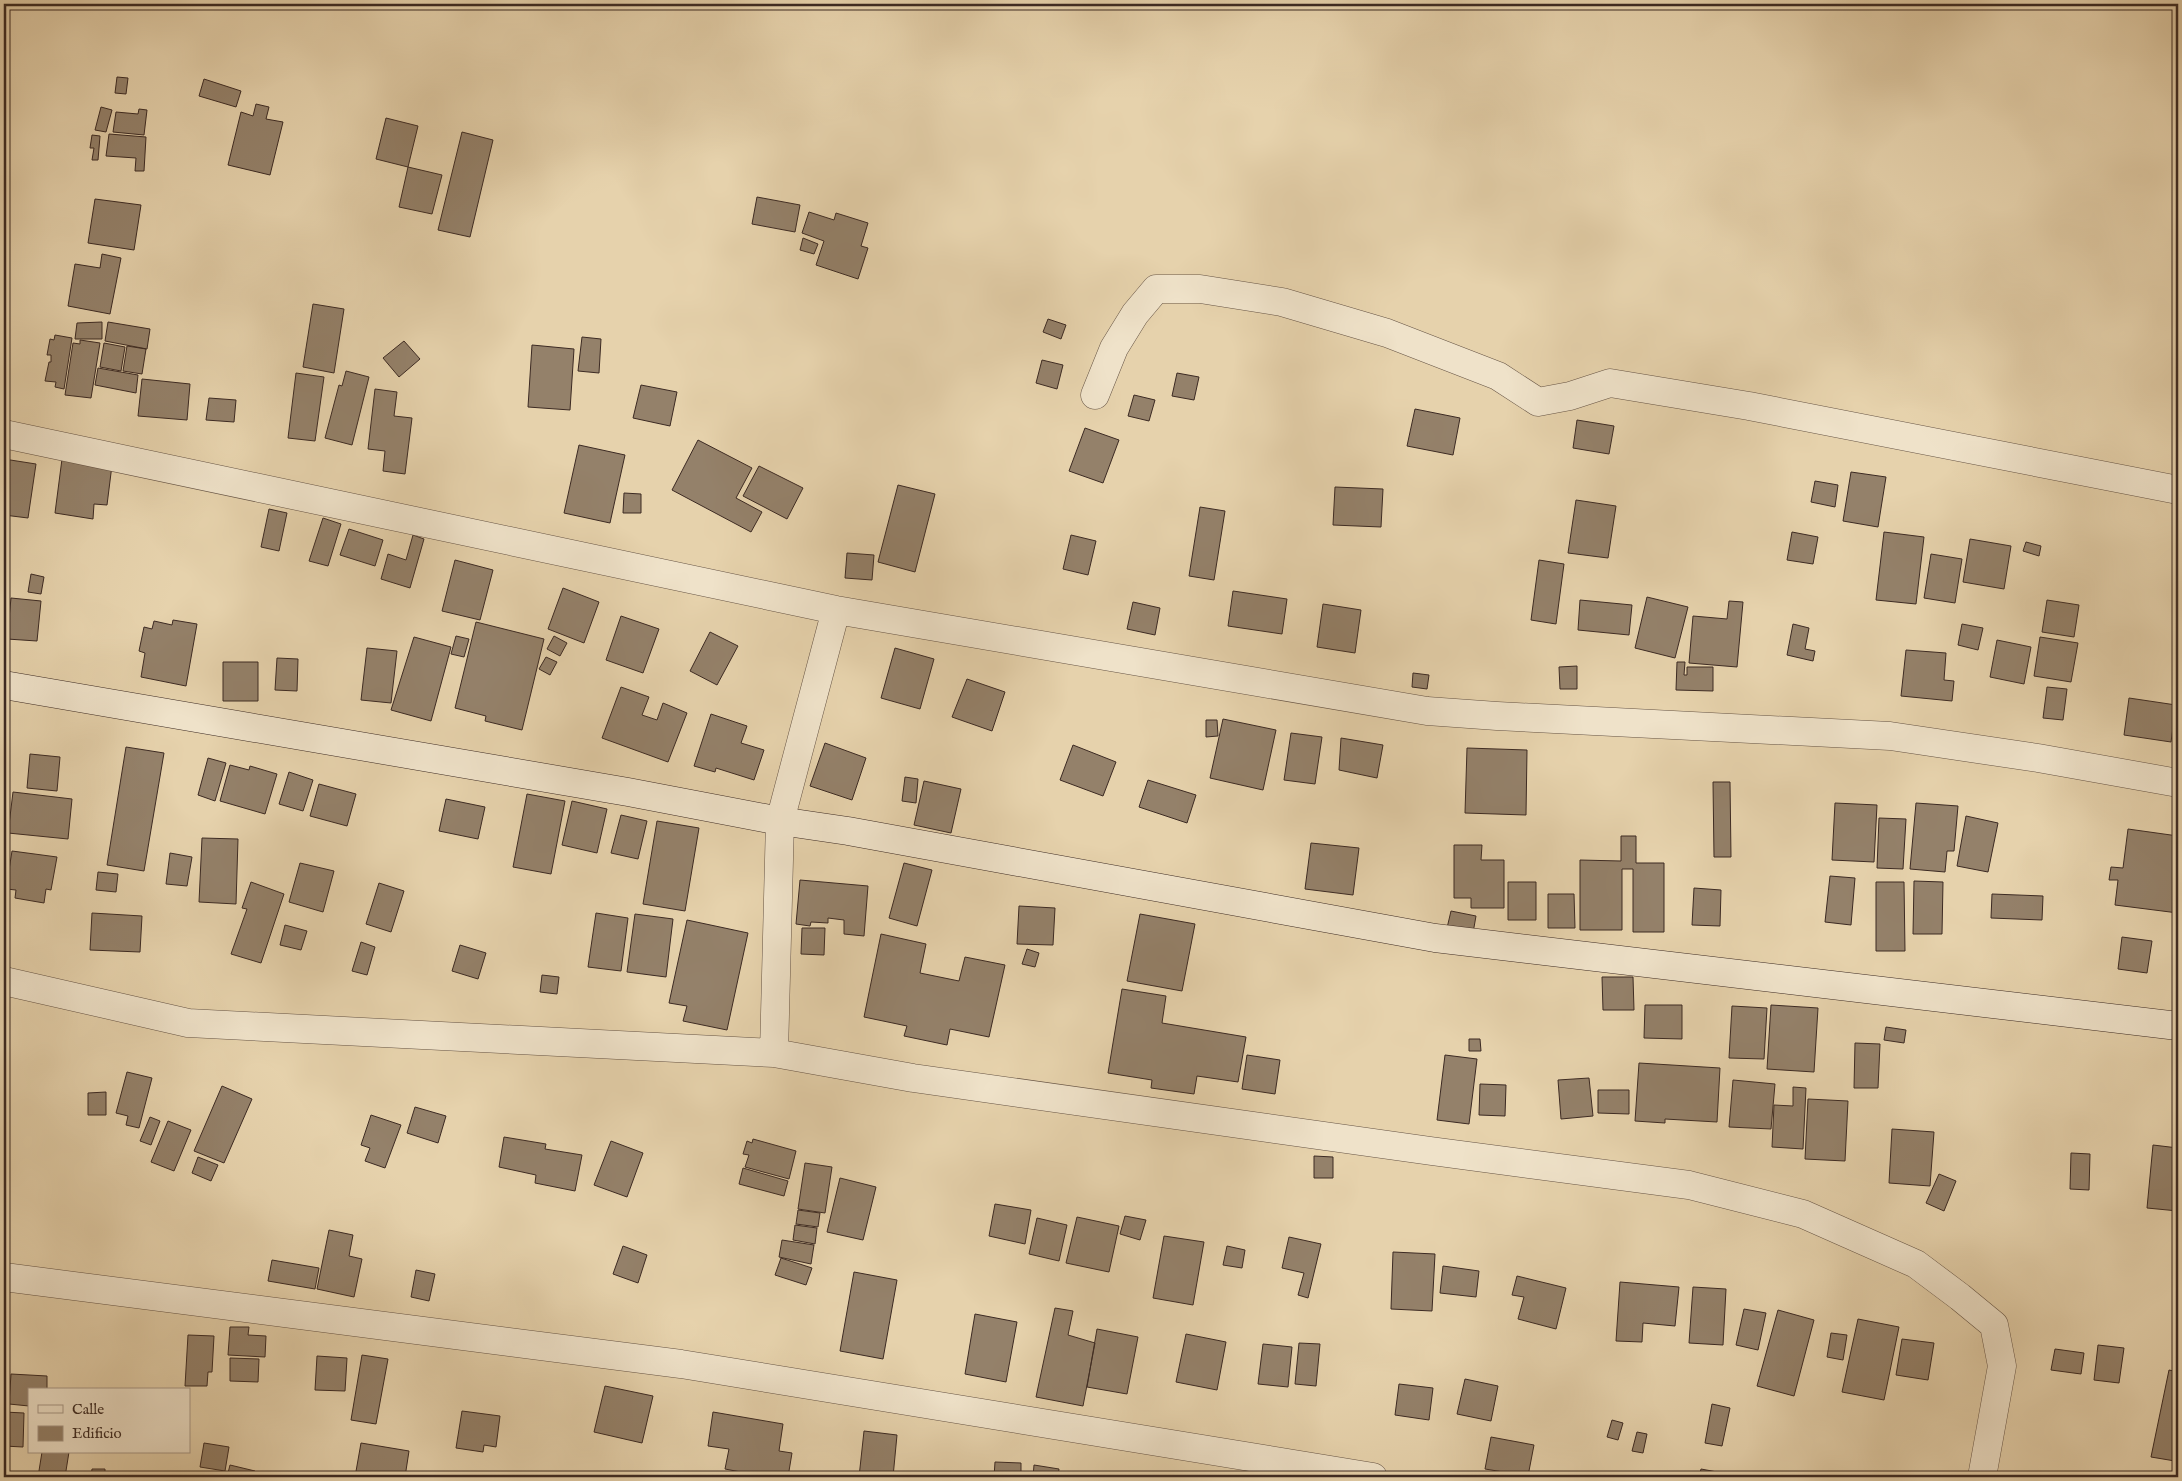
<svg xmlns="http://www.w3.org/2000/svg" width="2182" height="1481" font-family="'IM FELL English',serif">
<rect width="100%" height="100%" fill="#e6d2ac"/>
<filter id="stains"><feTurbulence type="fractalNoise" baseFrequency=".004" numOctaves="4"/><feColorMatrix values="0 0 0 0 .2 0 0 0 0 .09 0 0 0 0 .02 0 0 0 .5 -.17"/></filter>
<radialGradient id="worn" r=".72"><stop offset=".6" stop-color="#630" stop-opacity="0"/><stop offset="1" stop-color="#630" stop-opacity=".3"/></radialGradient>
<path fill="#94816a" stroke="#3c2a23" d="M117,77L128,78L126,94L115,93Z
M204,79L241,91L236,107L199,96Z
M256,104L269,107L266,119L283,122L270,175L228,165L241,112L253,116Z
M101,107L112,110L106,132L95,130Z
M139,109L147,110L144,135L113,132L116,112L138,114Z
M386,118L418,126L408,167L376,159Z
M462,132L493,140L470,237L438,230Z
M109,134L146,137L144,171H135L136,158L106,156Z
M92,135L100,136L98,160H92L94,148H90Z
M408,167L442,175L432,214L399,207Z
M757,197L800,205L795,232L752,224Z
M95,199L141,205L134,250L88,243Z
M809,212L834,220L836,213L868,223L861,246L868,248L858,279L816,265L824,241L802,233Z
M803,238L818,244L814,254L800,250Z
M102,254L121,258L110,314L68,306L75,264L100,268Z
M313,304L344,309L334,373L303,367Z
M1048,319L1066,325L1061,339L1043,332Z
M102,322V339H75L77,323Z
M108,322L150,329L147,349L105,341Z
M55,335L72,338L64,389L55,387L56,382L45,381L49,362H51V355H47L50,339L54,340Z
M582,337L601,339L599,373L578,371Z
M80,340L100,343L91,398L65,395L73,343L80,344Z
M404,341L420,359L399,377L383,358Z
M104,343L125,347L121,371L100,367Z
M532,345L574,349L570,410L528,407Z
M127,346L146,349L142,374L123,371Z
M1042,360L1063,365L1057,389L1036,383Z
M98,368L138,375L136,393L95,385Z
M346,371L369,377L352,445L325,438L339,385L342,386Z
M296,373L324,377L315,441L288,438Z
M1177,373L1199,377L1194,400L1172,396Z
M142,379L190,384L187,420L138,416Z
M641,385L677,392L670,426L633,418Z
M375,389L397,392L394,416L412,418L405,474L383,471L385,451L368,449Z
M1134,395L1155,400L1149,421L1128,416Z
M209,398L236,400L234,422L206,420Z
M1415,409L1460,418L1453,455L1407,446Z
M1577,420L1614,426L1609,454L1573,448Z
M1085,428L1119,440L1103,483L1069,471Z
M698,440L752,468L736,498L762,512L751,532L672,490Z
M579,445L625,455L610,523L564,513Z
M4,459L36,464L28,518L4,515Z
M62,459L112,465L107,505L94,504L93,519L55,513Z
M759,466L803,488L787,519L743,496Z
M1851,472L1886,477L1878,527L1843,521Z
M1815,481L1838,485L1835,507L1811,502Z
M898,485L935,494L915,572L878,562Z
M1335,487L1383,489L1381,527L1333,525Z
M624,493L641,494V513H623Z
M1576,500L1616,506L1608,558L1568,553Z
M1200,507L1225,511L1214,580L1189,576Z
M269,509L287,513L279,551L261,547Z
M323,518L341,524L328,566L309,561Z
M349,529L383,540L375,566L340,555Z
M1792,532L1818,537L1813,564L1787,560Z
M1884,532L1924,537L1916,604L1876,600Z
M413,535L424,539L410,588L381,579L388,554L406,560Z
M1071,535L1096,541L1088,575L1063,569Z
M1970,539L2011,546L2004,589L1963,582Z
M2026,542L2041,546L2039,556L2023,551Z
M847,553L874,555L872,580L845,578Z
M1931,554L1962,559L1955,603L1924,598Z
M455,560L493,570L480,620L442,611Z
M1539,560L1564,564L1556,624L1531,620Z
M31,574L44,577L41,594L28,592Z
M563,588L599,602L584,643L548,629Z
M1233,591L1287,599L1282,634L1228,626Z
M1647,597L1688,607L1675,658L1635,648Z
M11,598L41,601L37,641L7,639Z
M1580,600L1632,605L1629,635L1578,630Z
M2047,600L2079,605L2074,637L2042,632Z
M1729,601L1743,602L1737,667L1689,663L1693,616L1727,619Z
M1133,602L1160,608L1155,635L1127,629Z
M1323,604L1361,610L1355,653L1317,647Z
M621,616L659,629L643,673L606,660Z
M173,620L197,624L186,686L141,677L145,653L139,651L144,627L152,629L154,621L172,625Z
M476,622L544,639L522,730L485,721L486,716L455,708Z
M1793,624L1809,628L1805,649L1815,651L1813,661L1787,655Z
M1962,624L1983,628L1978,650L1958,645Z
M710,632L738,646L717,685L690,671Z
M456,636L469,639L464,657L451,654Z
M554,636L567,643L560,656L547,649Z
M414,637L451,647L431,721L391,710Z
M2040,637L2078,643L2071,682L2034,676Z
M1997,640L2031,647L2024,684L1990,677Z
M367,648L397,651L391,703L361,700Z
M895,648L934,659L920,709L881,698Z
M1906,650L1946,653L1944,680L1954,681L1952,701L1901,696Z
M546,657L557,662L550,675L539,669Z
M277,658L298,659L297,691L275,690Z
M223,662H258V701H223Z
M1677,662H1685L1684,675H1687V667H1713V691L1676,690Z
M1577,666V689H1560L1559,667Z
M1413,673L1429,675L1427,689L1412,687Z
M967,679L1005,692L992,731L952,717Z
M621,687L649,697L642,715L657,720L663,703L687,713L668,762L602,738Z
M2047,687L2067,689L2063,720L2043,718Z
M2129,698L2176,705L2171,742L2124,735Z
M711,714L747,726L741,743L764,750L754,780L716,768L715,772L694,766Z
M1223,719L1276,730L1263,790L1210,778Z
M1206,720H1217L1218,736L1206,737Z
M1291,733L1322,737L1315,784L1284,780Z
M1341,738L1383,745L1377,778L1339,770Z
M825,743L866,758L852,800L810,786Z
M1073,745L1116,762L1103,796L1060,780Z
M126,747L164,753L144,871L107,865Z
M1467,748L1527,750L1526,815L1465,813Z
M30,754L60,757L57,791L27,788Z
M208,758L226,763L215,801L198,795Z
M230,765L249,770L250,766L277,774L265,814L220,801Z
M289,772L313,780L303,811L279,804Z
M905,777L918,779L916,803L902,801Z
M1148,780L1196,795L1187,823L1139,807Z
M924,781L961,789L951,833L914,825Z
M1713,782H1730L1731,857H1714Z
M319,784L356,794L347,826L310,816Z
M13,792L72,799L68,839L8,833Z
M527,794L565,801L551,874L513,867Z
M446,799L485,807L478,839L439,831Z
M572,801L607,809L597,853L562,845Z
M1835,803L1877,805L1874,862L1832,860Z
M1916,803L1958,806L1954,851H1947L1945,872L1910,869Z
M621,815L647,821L638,859L611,853Z
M1966,816L1998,823L1988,872L1957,866Z
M1879,818L1906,819L1903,869L1877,868Z
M657,821L699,828L685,911L643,904Z
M2128,829L2178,836V913L2115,905L2118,880H2109L2111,867L2123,868Z
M1621,836H1636V863H1664V932H1633V869H1622V930H1580V860L1621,861Z
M202,838L238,839L236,904L199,902Z
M1311,843L1359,848L1353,895L1305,889Z
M1454,845H1482L1481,860H1504V908H1471V898H1454Z
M12,851L57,857L51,890L46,889L44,903L15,898L16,890L6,889Z
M170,853L192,857L187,886L166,884Z
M300,863L334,871L323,912L289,902Z
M904,863L932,870L917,926L889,918Z
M98,872L118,874L116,892L96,890Z
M1830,876L1855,878L1851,925L1825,922Z
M800,880L868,886L864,936L844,934V920L828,918V923L811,922L810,926L796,924Z
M1914,881L1943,882L1942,934H1913Z
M251,882L284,894L261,963L231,954L247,909L242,908Z
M1508,882H1536V920H1508Z
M1876,882H1904L1905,951H1876Z
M379,883L404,891L391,932L366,924Z
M1694,888L1721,890L1720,926L1692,925Z
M1548,894H1574L1575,928H1548Z
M1992,894L2043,896L2042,920L1991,918Z
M1019,906L1055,908L1053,945L1017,944Z
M1451,911L1476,916L1473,933L1447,928Z
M92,913L142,916L140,952L90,950Z
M596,913L628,918L621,971L588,967Z
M635,914L673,919L666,977L627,972Z
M1140,914L1195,924L1182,991L1127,981Z
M687,920L748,933L727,1030L683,1021L687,1006L669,1003Z
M285,925L307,931L301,950L280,945Z
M802,928H825L824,955L801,954Z
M881,934L926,944L920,973L959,981L965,957L1005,965L989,1037L950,1029L947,1045L904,1036L907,1026L864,1017Z
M2122,937L2152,941L2147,973L2118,969Z
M361,942L375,947L367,975L352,971Z
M460,945L486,953L478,979L452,971Z
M1027,949L1039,953L1035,967L1022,964Z
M542,975L559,977L557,994L540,992Z
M1602,977H1633L1634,1010H1603Z
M1122,989L1166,996L1162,1023L1246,1037L1238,1082L1197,1076L1194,1094L1151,1088L1152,1080L1108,1073Z
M1645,1005H1682V1039L1644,1038Z
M1771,1005L1818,1008L1814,1072L1767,1069Z
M1732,1006L1767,1008L1764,1059L1729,1058Z
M1886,1027L1906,1030L1904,1043L1884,1040Z
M1469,1039H1480L1481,1051H1469Z
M1855,1043L1880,1044L1878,1088H1854Z
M1247,1055L1280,1060L1275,1094L1242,1089Z
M1445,1055L1477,1059L1469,1124L1437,1120Z
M1639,1063L1720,1068L1717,1122L1665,1119V1123L1635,1121Z
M127,1072L152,1078L139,1128L126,1125L128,1116L116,1113Z
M1589,1078L1593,1116L1561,1119L1558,1080Z
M1733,1080L1775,1084L1771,1129L1729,1127Z
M1480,1084L1506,1085L1505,1116L1479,1115Z
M222,1086L252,1099L224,1163L194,1151Z
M1793,1087L1806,1088L1803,1149L1772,1147L1774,1105L1793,1106Z
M1598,1090H1629V1114L1598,1113Z
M106,1092V1115H88V1093Z
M1808,1099L1848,1101L1845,1161L1805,1159Z
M415,1107L446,1116L438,1143L407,1133Z
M371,1115L401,1125L385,1168L365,1161L370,1148L361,1145Z
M150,1117L160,1121L151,1145L140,1141Z
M168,1121L191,1130L174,1171L151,1162Z
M1892,1129L1934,1132L1930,1186L1889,1183Z
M504,1137L546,1144L545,1149L582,1155L575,1191L535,1183L536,1175L499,1167Z
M753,1139L796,1151L789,1179L745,1167L749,1155L743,1154L747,1141L752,1143Z
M611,1141L643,1153L627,1197L594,1185Z
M2153,1145L2178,1148V1211L2147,1208Z
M2071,1153L2090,1154L2089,1190L2070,1189Z
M1314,1156L1333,1157V1178H1314Z
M198,1157L218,1165L211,1181L192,1173Z
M805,1163L832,1167L825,1213L798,1209Z
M743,1168L788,1181L784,1196L739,1184Z
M1939,1174L1956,1181L1944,1211L1926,1203Z
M840,1178L876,1187L863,1240L827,1232Z
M995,1204L1031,1210L1025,1244L989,1236Z
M798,1210L820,1213L818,1227L796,1224Z
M1125,1216L1146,1220L1140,1240L1120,1234Z
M1077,1217L1119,1226L1109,1272L1066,1263Z
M1037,1218L1067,1225L1059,1261L1029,1254Z
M795,1225L817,1228L815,1244L793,1240Z
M329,1230L353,1235L349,1256L362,1259L354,1297L317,1289Z
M1164,1236L1204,1242L1193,1305L1153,1298Z
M1289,1237L1321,1244L1308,1298L1298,1295L1304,1273L1282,1268Z
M782,1240L814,1245L811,1264L779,1257Z
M623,1246L647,1255L638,1283L613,1274Z
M1227,1246L1245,1250L1242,1268L1223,1265Z
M1393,1252L1435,1254L1432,1311L1391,1309Z
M781,1258L812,1268L806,1285L775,1275Z
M272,1260L319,1268L315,1289L268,1281Z
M1443,1266L1479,1271L1476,1297L1440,1293Z
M416,1270L435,1274L429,1301L411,1297Z
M854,1272L897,1280L883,1359L840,1351Z
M1517,1276L1566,1288L1556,1329L1518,1319L1524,1297L1512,1295Z
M1620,1282L1679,1287L1675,1326L1643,1323L1642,1342L1616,1341Z
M1693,1287L1726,1289L1723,1345L1689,1343Z
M1055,1308L1073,1311L1068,1335L1095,1343L1083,1406L1036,1397Z
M1744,1309L1766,1313L1758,1350L1736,1345Z
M1778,1310L1814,1320L1794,1396L1757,1386Z
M975,1314L1017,1322L1006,1382L965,1374Z
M1858,1319L1899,1327L1884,1400L1842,1392Z
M230,1327H249L248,1335L266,1336L265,1357L228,1355Z
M1097,1329L1138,1337L1127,1394L1087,1387Z
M1831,1333L1847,1335L1843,1360L1827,1357Z
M1186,1334L1226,1342L1217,1390L1176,1382Z
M188,1335L214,1336L212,1372H208L207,1386H185Z
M1902,1339L1934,1343L1928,1380L1896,1375Z
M1299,1343L1320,1344L1316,1386L1295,1384Z
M1263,1344L1292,1347L1288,1387L1258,1384Z
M2098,1345L2124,1348L2119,1383L2094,1380Z
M2055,1349L2084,1353L2081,1374L2051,1370Z
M362,1355L388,1359L376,1424L351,1420Z
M317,1356L347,1358L345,1391L315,1390Z
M230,1358L259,1359L258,1382L230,1381Z
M2169,1370L2178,1372V1444L2175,1461L2151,1457Z
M11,1374L47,1376V1390H29V1406L9,1404Z
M1465,1379L1498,1386L1491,1421L1457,1414Z
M1399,1384L1433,1388L1429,1420L1395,1415Z
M605,1386L653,1396L642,1443L594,1432Z
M1712,1404L1730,1408L1722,1446L1705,1443Z
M462,1411L500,1416L496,1447L484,1445L483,1452L456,1448Z
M4,1412L24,1413L23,1447L4,1446Z
M713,1412L783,1424L779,1451L792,1453L788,1477H745L746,1473L725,1469L729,1449L708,1446Z
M1612,1420L1623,1423L1618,1440L1607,1437Z
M864,1431L897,1435L893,1477H859Z
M1637,1432L1647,1434L1643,1453L1632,1451Z
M1491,1437L1534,1445L1528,1476L1485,1469Z
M204,1443L229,1447L225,1471L200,1467Z
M361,1443L409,1451L405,1477H355Z
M42,1452H69L65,1477H38Z
M995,1462L1021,1463V1477H994Z
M230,1465L255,1471L253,1477H227Z
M1034,1465L1059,1469L1058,1477H1033Z
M92,1469H105V1477H91Z
M1701,1469L1739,1476L1699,1477Z"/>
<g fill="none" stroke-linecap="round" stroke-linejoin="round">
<defs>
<path id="street" d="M1095,395L1114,348L1135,314L1156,289H1200L1282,302L1387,333L1498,376L1538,402L1570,396L1610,383L1749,406L2178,490
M4,434L836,610L1427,711L1497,716L1890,736L2038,758L2178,783
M4,981L188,1023L774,1053L913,1078L1431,1151L1689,1185L1803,1214L1916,1264L1960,1297L1994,1325L2002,1366L1982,1477
M774,1053L780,821L836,610
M4,1277L681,1364L1373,1477"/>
<path id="secondary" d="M4,685L628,792L780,821L848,831L1435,938L2178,1026"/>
</defs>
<use href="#street" stroke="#665445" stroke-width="29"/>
<use href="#secondary" stroke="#3c2a23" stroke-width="29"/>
<use href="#street" stroke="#efe2c9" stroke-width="28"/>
<use href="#secondary" stroke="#efe2c9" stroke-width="28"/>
</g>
<rect width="2182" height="1481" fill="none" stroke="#e6d2ac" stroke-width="20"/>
<rect x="5" y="5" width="2172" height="1471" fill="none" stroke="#3c2a23" stroke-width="2.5"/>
<rect x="10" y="10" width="2162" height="1461" fill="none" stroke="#3c2a23"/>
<rect x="28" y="1388" width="162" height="65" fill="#efe2c9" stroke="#a79887"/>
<rect x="38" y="1405" width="25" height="8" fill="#efe2c9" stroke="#a79887"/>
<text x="72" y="1414" font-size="15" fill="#3c2a23">Calle</text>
<rect x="38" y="1426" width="25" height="15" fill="#94816a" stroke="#a79887"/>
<text x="72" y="1438" font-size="15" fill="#3c2a23">Edificio</text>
<rect width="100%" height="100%" filter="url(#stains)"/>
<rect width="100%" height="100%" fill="url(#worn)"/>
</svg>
